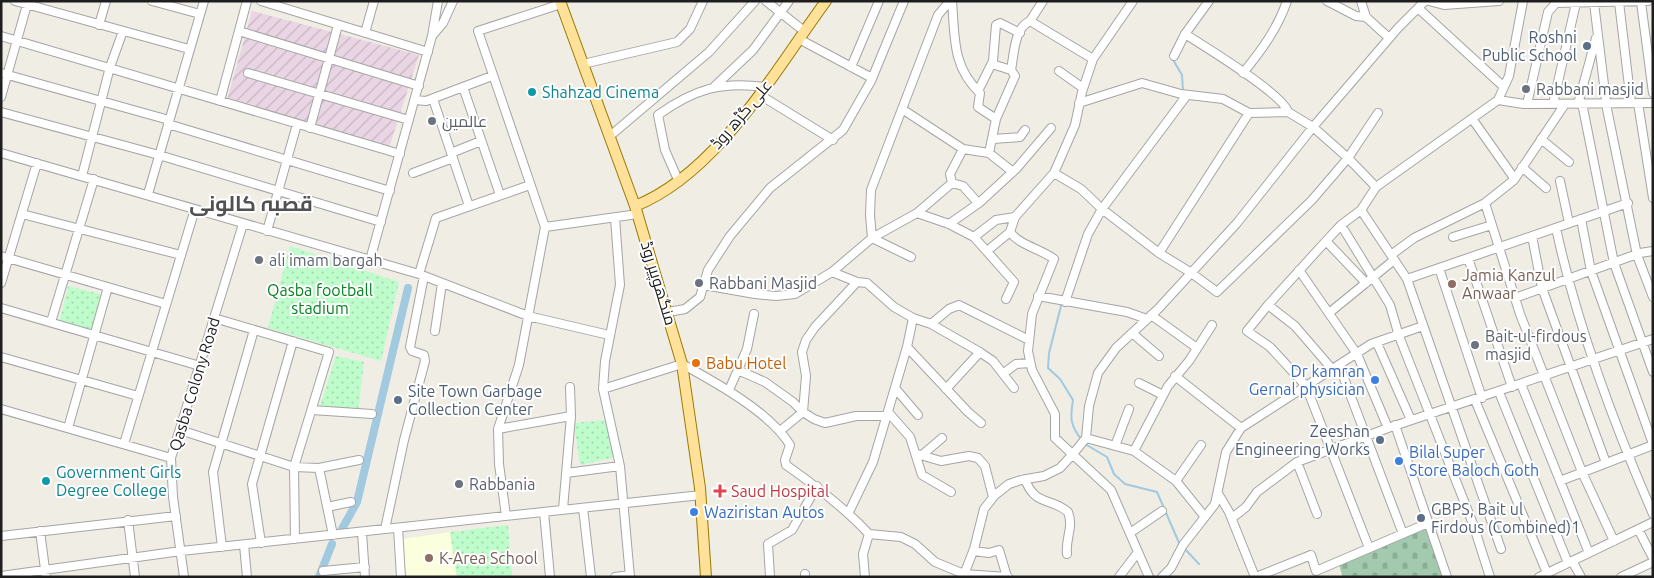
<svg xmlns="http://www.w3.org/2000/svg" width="1654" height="578" font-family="Ubuntu,Cairo,sans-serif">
<defs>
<pattern id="industrial-furrows" width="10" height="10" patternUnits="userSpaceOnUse" patternTransform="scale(1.25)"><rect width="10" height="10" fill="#e9d5e3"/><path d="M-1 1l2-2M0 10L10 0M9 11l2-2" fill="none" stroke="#c7b6c2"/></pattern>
<pattern id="cemetery-stones" width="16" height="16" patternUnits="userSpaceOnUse" patternTransform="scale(1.25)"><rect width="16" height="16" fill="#a3caae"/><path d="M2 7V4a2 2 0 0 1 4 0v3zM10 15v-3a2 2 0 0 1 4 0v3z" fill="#8cad95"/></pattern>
<pattern id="park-dots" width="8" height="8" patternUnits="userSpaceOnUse" patternTransform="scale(1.25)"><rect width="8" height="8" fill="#befccb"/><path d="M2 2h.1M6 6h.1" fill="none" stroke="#a3d8ae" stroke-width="1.8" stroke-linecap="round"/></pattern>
</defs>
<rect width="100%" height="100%" fill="#f0ede4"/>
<path fill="url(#industrial-furrows)" d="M252,11L419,55L389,148L227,100Z"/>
<path fill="#fbffdd" d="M450,532L457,577H404L402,539Z"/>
<path fill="url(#cemetery-stones)" d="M1428,523L1447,577H1341L1342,575L1338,561Z"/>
<path fill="url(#park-dots)" d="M290,246L399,282L381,361L268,328Z
M68,286L104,295L92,332L59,324Z
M336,356L364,362L358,413L318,412Z
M605,420L616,457L580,465L574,423Z
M508,525L512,577H457L450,532Z"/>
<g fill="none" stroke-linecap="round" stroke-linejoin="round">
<path stroke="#a1c9e0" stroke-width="2" d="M1172,51L1177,42
M1172,58L1182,75L1183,91
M1102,203L1126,171
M1062,302L1049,353L1048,368L1060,379L1073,400C1070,417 1070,426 1082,440
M1085,444L1107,457L1114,474L1125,484L1157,492L1180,545
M1184,548L1199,564"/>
<path stroke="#a1c9e0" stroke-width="8" d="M342,529L357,502L408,288
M319,577L332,544"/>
<defs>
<path id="minor" d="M15,1L189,49
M152,1L200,14
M261,1L428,52
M766,1L804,31
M952,1C955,37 952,67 980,93L978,107L996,119
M1043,1L1030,21L1093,59
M1133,1L1093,59L1082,92L1075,125L1054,173L1015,217L1010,232C1019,245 1041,249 1054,259L1032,314L1028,351L1032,370L1055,414V438L1111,490L1149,577
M1327,1L1356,16L1366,17
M1361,1L1366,17L1389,38
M1429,1L1444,5L1499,1
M1619,2L1631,103
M1641,2L1653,93
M1594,3L1607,109L1637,255L1653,297
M1418,8L1504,87
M99,25L106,1
M239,31L419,86
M365,33L374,1
M1185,34C1204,46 1284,95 1288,112
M1,36L400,154
M432,36L443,23L453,1
M799,39L872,78
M1174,56L1185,34L1209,1
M583,64L677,42L690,29L703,1
M992,64L1011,70
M851,67L879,1
M1059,71L1083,88
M1,73L169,120
M248,73L409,120
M1243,73C1261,51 1278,28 1287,1
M715,86L753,50L789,1
M463,87L500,195
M978,91L993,61L996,25L1000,23L1020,33
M760,95L833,140
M1,97L28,1
M433,99L469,206
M415,100L426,101L492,76
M1498,100L1524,104L1653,103
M220,101L247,1
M1079,103L1142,83L1181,94L1223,99L1249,113L1288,112L1313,127L1348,158L1376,187
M1582,103L1614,263L1653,372
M1638,103L1653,198
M1527,104L1548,12L1556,3L1648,1
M1553,104L1576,3
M1565,104L1514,180L1485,203L1520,314L1582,472L1614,541
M1578,104L1596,38
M902,109L963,149L950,174L952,183
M1,112L159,155L381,222
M1473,120L1514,178
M168,124L390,191
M310,128L338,25
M610,136L709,52L755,1
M993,139L1020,137L1025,130
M1541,139L1569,162
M963,149L989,153L1013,172
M1,153L419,274L528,316L609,335
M451,153L481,141
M989,153L996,119L1015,76L1011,70C1014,55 1014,28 1030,21
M1522,167L1546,188
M413,173L453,158
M1054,173L1081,189L1102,209L1159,253L1190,272L1217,292L1312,200L1348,158L1378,113
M82,176L110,67L123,31
M1560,181L1569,223
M679,182L665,150L658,115C694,89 722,81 765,87
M148,194L204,1
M1361,210L1407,279L1501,549
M917,213L949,224L974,237L1014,282L1006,299
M22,214L181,255
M615,218L620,285L605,361L603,389L620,466L630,577
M1581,219L1591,271L1653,444
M949,224L979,203L1017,168L1051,128
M1341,225L1390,305L1399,336L1473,524L1490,577
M545,227L638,214
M1556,228C1577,326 1613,422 1653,514
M267,231L297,124
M1532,236L1542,288L1606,463
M974,237L996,220L1015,217
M1453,237L1492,225
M1326,241L1366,283
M987,251L1010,232
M1159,253L1249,113
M1391,255L1414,238L1485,203
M1,256L166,304
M911,257L872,238L870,215L871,190L938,15L950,1
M1468,258L1512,387
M370,260L432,36L438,1
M1439,268L1482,398
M1299,270L1357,354L1388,428
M832,272L857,282L867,283L894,307L913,318L931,324L978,351L993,361L1014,388
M419,274L436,218L530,185
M1407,279L1628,203
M1,283L37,163
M704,285L755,294L776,296L795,294L832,272L872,238L917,213L952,183L963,186L978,203
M1038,296L1127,312L1147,319
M1515,298L1640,253L1653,251
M1065,302L1088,234L1102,209L1187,95
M1268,305L1295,326L1332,369
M1,308L200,366
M668,312L685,309L700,297L708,270L730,236L770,188L843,130L871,81L904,1
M1329,313L1394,260
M1151,315L1197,348
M214,318L329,352L294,467L295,539
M51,322L94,179
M931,324L949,309L959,305L1029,340
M435,331L442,283
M1132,333L1159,356
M1377,343L1411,420
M907,347L968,412L981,423
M1,357L138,396
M1339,365L1403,534
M740,371L765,382L793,402L803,412L814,419L825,423L856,416H887
M1004,373L1016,364L1030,363
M1175,376L1241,428
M1139,383L1163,395
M1521,384L1589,553
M895,388L918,415
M603,389L682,364C715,382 771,413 790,445L785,460L786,465C816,486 844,507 869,534L901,537L915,544L935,562L964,574L1008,577
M946,389L980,352
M729,390L747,349L754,314
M1499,392L1568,563
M1475,400L1547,573
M1,409L171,458
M312,410L372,414
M888,412L910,437L922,475L951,492
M1395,425L1447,577
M68,428L108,287
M498,429L571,416
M180,430L294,467L319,468L359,460
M780,431L803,412L806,376L802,352L806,340L815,327L857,282
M1086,438L1134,451L1176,481L1205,517
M124,444L195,209
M1115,446L1129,409
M1134,451L1168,386L1189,361L1212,325
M917,454L941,461L969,456L978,458L985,466L993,497
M922,455L942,438
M1297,462L1317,514
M319,468L333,535
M566,473L620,466
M1025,479C1035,507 1051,497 1068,512C1074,527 1065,539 1067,554
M1176,481L1201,445
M1560,481L1653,445
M1219,495L1229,512L1255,577
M327,507L351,502
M583,508L591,577
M563,509L571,416L570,387
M544,512L550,577
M849,512L873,462L907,347L913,318
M506,516L499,464L498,429L519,365L545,227L478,31L561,4
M1232,518L1246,507L1257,492L1297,462L1388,428L1653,339
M128,520L135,577
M398,528L401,577
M385,529L404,440L425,361L424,355L412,351L410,347L424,276
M1638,529L1653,558
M40,531L46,577
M362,532L365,577
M1130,533L1162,511
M1,536L176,516
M261,543L252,484L293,341
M244,545L247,577
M222,547L213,472L254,330
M1369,548L1306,386L1270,347L1247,331L1268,305L1326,241L1341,225L1361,210L1376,187L1498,100L1509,76L1523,1
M973,551L989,553L999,550L1007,577
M1572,561L1581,577
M323,571L365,567
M805,574V577
M1,576L181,551L701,495
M184,577L173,497L171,458L243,224
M615,577L630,575
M770,577L768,544L792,530L817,486
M865,577L863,554L869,534
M963,577L974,549L984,509L995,495L1009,484L1021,480L1044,476L1060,468L1073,454L1086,438L1089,406L1098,373L1116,348L1158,309L1237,223L1313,127L1398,28L1425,1
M1119,577L1138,552
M1162,577L1171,568L1183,545L1215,504L1226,452L1241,428L1371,344L1423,326
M1256,577L1311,555L1316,571L1428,523
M1539,577L1653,522
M1621,577L1653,562"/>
<path id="major" d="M560,1L635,206L682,364L700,488L706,577
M635,206C717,174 776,69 826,1"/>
</defs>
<use href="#minor" stroke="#a5a5a5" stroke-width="10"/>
<use href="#major" stroke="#987a00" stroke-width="12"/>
<use href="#minor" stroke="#fff" stroke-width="8"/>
<use href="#major" stroke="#ffe199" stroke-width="10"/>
</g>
<g fill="#5c6f8a" stroke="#fff" stroke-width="2">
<circle cx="1587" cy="46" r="5"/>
<circle cx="398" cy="400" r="5"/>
<circle cx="1380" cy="440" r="5"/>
<circle cx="1421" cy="518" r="5"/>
</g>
<g fill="#6b7280" stroke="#fff" stroke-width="2">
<circle cx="1526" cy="89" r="5"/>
<circle cx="432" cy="121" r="5"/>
<circle cx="259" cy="260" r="5"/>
<circle cx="699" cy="283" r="5"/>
<circle cx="1475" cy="345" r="5"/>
<circle cx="459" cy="484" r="5"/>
</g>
<g fill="#0f9aa8" stroke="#fff" stroke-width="2">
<circle cx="532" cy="92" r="5"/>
<circle cx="46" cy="481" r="5"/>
</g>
<g fill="#8d6e63" stroke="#fff" stroke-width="2">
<circle cx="1452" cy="284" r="5"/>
<circle cx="429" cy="558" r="5"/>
</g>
<circle fill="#e8710a" stroke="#fff" stroke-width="2" cx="696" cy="363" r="5"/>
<g fill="#3f7fe0" stroke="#fff" stroke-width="2">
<circle cx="1375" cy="380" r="5"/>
<circle cx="1399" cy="461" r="5"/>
<circle cx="694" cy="512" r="5"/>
</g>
<path fill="#e0444e" stroke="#fff" stroke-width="2" d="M717.5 483.5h5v5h5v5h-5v5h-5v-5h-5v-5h5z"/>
<g text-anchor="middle" stroke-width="4" stroke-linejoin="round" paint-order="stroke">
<g font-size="16" fill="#4e5e75" stroke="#fff" text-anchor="end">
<text x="1577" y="43">Roshni<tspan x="1577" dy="18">Public School</tspan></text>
<text x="408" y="397" text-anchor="start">Site Town Garbage<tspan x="408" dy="18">Collection Center</tspan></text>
<text x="1370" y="437">Zeeshan<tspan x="1370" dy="18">Engineering Works</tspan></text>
<text x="1431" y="515" text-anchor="start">GBPS, Bait ul<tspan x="1431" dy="18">Firdous (Combined)1</tspan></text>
</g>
<g font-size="16" fill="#5b616d" stroke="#fff" text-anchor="start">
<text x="1536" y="95">Rabbani masjid</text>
<text x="442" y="127">عالمین</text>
<text x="269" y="266">ali imam bargah</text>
<text x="709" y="289">Rabbani Masjid</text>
<text x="1485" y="342">Bait-ul-firdous<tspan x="1485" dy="18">masjid</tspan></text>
<text x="469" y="490">Rabbania</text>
</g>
<g font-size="16" fill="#0d838f" stroke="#fff" text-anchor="start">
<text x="542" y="98">Shahzad Cinema</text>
<text x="56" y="478">Government Girls<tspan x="56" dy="18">Degree College</tspan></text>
</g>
<g font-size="16" fill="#1e1e1e" stroke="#fff">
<text transform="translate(741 114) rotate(-50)" y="6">علی گڑھ روڈ</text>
<text transform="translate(659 283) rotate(73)" y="6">منگھوپیر روڈ</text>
<text transform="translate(194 384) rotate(-73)" y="6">Qasba Colony Road</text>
</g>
<g font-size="16" fill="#785e54" stroke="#fff" text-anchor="start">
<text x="1462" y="281">Jamia Kanzul<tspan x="1462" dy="18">Anwaar</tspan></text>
<text x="439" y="564">K-Area School</text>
</g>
<g font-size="16" fill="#068321" stroke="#fff">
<text x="320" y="296">Qasba football<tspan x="320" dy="18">stadium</tspan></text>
</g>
<g font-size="16" fill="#c56008" stroke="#fff" text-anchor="start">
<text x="706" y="369">Babu Hotel</text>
</g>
<g font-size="16" fill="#366cbe" stroke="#fff" text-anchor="start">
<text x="1365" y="377" text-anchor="end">Dr kamran<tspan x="1365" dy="18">Gernal physician</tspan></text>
<text x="1409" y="458">Bilal Super<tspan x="1409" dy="18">Store Baloch Goth</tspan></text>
<text x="704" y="518">Waziristan Autos</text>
</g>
<g font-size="16" fill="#be3a42" stroke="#fff" text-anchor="start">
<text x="731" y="497">Saud Hospital</text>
</g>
<g font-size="21" font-weight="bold" fill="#515151" stroke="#fff">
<text x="251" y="211">قصبہ کالونی</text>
</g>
</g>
<rect width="1654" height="578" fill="none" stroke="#1e1e1e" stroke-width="5"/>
</svg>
